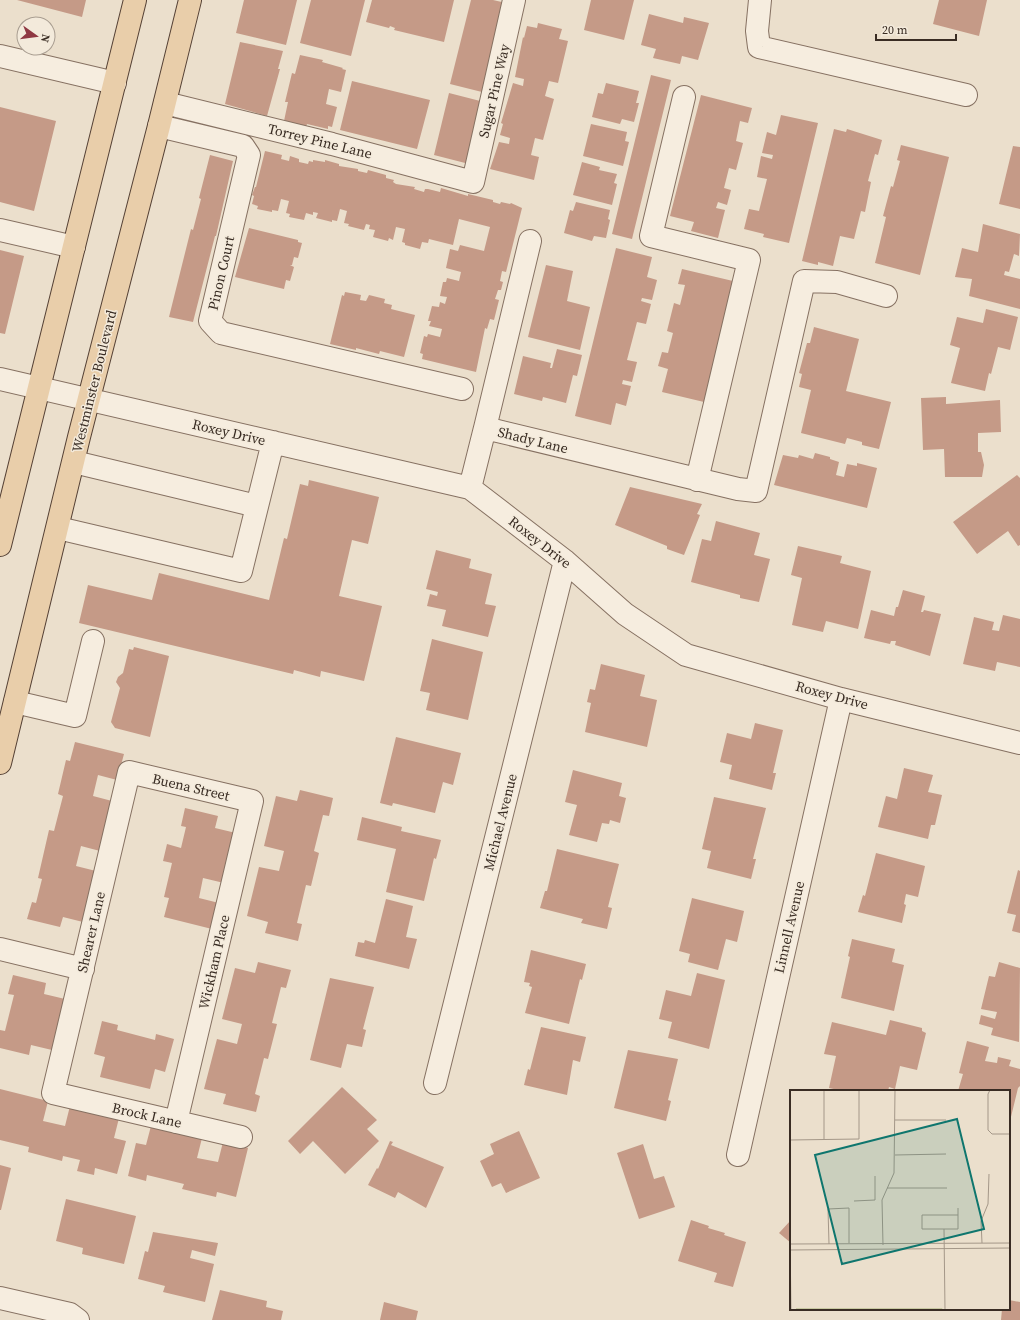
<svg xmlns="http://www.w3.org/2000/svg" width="1020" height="1320" font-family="'Source Serif 4',serif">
<rect width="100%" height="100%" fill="#ebdfcc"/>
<path fill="#c59a87" d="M17,0H86L82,17Z
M244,0H297L286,45L236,33Z
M311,0H365L351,56L300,43Z
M372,0H454L444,42L394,30L395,28L390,26L389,28L366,22Z
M471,0H493L506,3L490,94L450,84Z
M591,0H634L624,40L584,30Z
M939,0H987L979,36L933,24Z
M649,14L683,23L684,17L709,23L698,60L682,56L680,64L653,58L656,49L641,45Z
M538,23L562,29L559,39L568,41L558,83L549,81L545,96L554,99L543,140L535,138L531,155L539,157L534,180L490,169L499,142L509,144L510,138L500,135L503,124L501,123L513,83L523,86L524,79L515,77L523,37L524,38L527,26L537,28Z
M240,42L283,51L278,69H280L267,116L225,104Z
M300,55L323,60L322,62L343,68L342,69L346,70L341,92L329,89L326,104L337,107L332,127L328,126V129L307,124L306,127L284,121L288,102H285L292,73L295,74Z
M651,75L671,80L632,239L612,234Z
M352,81L430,100L417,149L340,130Z
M606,83L639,91L636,103H639L634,122L622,119L620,124L592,117L598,93L603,94Z
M449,93L488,103L473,165L434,155Z
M701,95L752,108L748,123L740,121L736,141L743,143L736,170L729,168L724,188L731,190L727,205L718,202L716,208L725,210L718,238L691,231L694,222L670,216Z
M0,107L56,121L34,211L0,202Z
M781,115L818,123L789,243L763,237L764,234L744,229L749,209L759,211L767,179L757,177L761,156L772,159L773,155L762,153L767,132L776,135Z
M591,124L627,132L625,141L629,142L623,166L583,156Z
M834,129L846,132L847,129L882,140L878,155L875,154L868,181L871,182L865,212L861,211L854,239L840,236L833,266L818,262V265L802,261Z
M901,145L949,157L920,275L875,263L886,217L883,216L891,186L893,187L900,161L897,160Z
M1013,146L1020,147V209L999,204Z
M265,151L282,155L281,159L289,161L290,156L299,159V162L308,164L309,161L313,162V160L325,162V160L339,164V166L358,169V171L367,173L368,170L386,175V178L394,180L393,182L396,184L415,187L414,189L424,192L425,189H428L440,192L441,188L468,196V194L493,200V202L500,204L501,202L510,204L511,203L522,208L506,272L502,271L500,281L503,282L501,290H498L495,299L499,300L494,320L490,319L487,329L485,328L476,372L422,359L423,354L420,353L424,336L427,337L428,334L440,337L442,329L429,326L431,321H428L432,306L439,307L440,302L445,304L447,297L440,296L443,282H446L447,278L459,281L461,272L446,268L450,249L458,251L460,245L484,251L490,227L459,219L453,245L429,239L428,243L422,242L420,249L405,245V243L402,242L405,229L396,227L393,240L389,238L388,241L373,237L375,230L369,229L370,225L366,224L364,230L348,226L349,224L344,223L347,211L340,209L337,221L332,220V222L316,218L318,213L313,212V215L306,213L304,220L289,217L290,214L286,213L289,201L281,199L278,211L272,210V212L257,209L258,206L252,204L254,196L252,195L255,187H256Z
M210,155L233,161L216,236H215L193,322L169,317L191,229L193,230L201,199L199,198Z
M582,162L600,167L599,170L617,174L614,183L617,184L612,205L573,195Z
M576,202L610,210L608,219L610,220L606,238L594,236L592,241L564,233L570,210L573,211Z
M983,224L1020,234L1019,256L1014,254L1009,272L1005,271L1004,275L1020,279V309L969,296L972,279L955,277L962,248L978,252Z
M249,228L298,240V242L302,243L298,258L294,257L292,265H290L294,267L290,281L286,280L284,289L235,277Z
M616,248L652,257L647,277L657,280L652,300L642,298L641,301L651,304L646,324L637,322L627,360L637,362L632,382L623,380L622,384L631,386L626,406L616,403L611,425L575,416Z
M0,250L24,256L5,334L0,333Z
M546,265L573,271L567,301L590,307L580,350L528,337Z
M682,269L733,281L704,402L662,392L668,369L658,366L662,352L668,353L673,333L667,331L674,303L680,305L685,285L678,284Z
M345,292L361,295L360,300L366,301L369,295L385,299L384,303L392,305L391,309L415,315L404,357L380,351L379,354L356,348V350L330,344L342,295L344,296Z
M986,309L1018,317L1010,350L998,347L991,374L989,373L985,391L951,383L960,348L950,345L957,317L983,323Z
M814,327L859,339L846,391L891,402L879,449L862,445V442L847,438L845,444L801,433L811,390L799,387L802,374L799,373L807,343H810Z
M557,349L582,355L577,376L573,375L566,403L543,397L542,401L514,394L523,356L551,363L550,368H552Z
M946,397V404L1000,400L1001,432L978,433V452H981L984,465L982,477H945L944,449L923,450L921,398Z
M815,453L830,457V459L839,462L836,475L844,477L847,464L857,466V463L877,468L867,508L774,485L783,455L798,458L799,455L813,459Z
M1017,475L1020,478V545L1018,546L1008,531L977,554L953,522Z
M309,480L379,497L368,544L352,540L339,596L382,606L364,681L321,671L320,677L294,670L293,674L79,623L88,585L152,600L159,573L269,600L284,538L287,539L300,484L308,486Z
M630,487L702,504L697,514L700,515L684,555L667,549V546L615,525Z
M716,521L760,533L754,555L770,559L759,602L740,598V595L691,582L702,539L711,541Z
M798,546L842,556L840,563L871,571L858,629L826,621L823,632L792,625L802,578L791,575Z
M436,550L471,559L469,568L492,574L485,604L496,606L488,637L442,626L446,610L427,606L430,594L437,596L438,592L426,589Z
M903,590L925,596L921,612H923L924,610L941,614L930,656L895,645L896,641H891L890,644L864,638L871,610L894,616L896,607H898Z
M1003,615L1020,619V667L997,662L995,671L963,664L974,617L994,622L992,630L999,631Z
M432,639L483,652L468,720L426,710L430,693L420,691Z
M134,647L169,656L150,737L115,728L111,722L120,688L116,682L118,677L123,673L129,649L133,650Z
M601,664L645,675L640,696L657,700L647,747L585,732L591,703L587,702L590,689L595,690Z
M755,723L783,730L773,773H776L772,790L729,779L732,765L720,762L727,733L751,739Z
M396,737L461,753L453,785L443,782L435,813L393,803L392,806L380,803Z
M75,742L124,754L117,780L98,775L93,796L112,801L100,851L81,846L76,866L96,871L83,922L63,917L60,927L27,919L32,902L36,903L42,879L38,878L49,830L54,831L63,796L58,794L66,760L70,761Z
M904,768L933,775L928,792L942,795L935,825H931L928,839L878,827L886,796L897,799Z
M573,770L622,783L619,796L626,798L620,823L610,820L609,824L602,823L597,842L569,835L577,805L565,802Z
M300,790L333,798L329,816L323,815L314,851L319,853L311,886L306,885L297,923L302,924L298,941L265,933L268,922L247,916L259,867L279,871L284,851L264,846L276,796L297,801Z
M714,797L766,808L753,859H756L751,879L707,868L711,851L702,849Z
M185,808L218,816L215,828L236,833L224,883L203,878L199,898L219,903L212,929L164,917L169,898L164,897L172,863L163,861L167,844L181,848L186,827L181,826Z
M362,817L402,827L401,831L441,840L436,859L434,858L424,901L386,892L396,849L357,840Z
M557,849L619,864L608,907L612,908L607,929L581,923L583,919L540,908L545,891H547Z
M876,853L925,866L918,897L906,894L904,904L906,905L902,923L858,912L863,895L865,896Z
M1018,870L1020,871V933L1012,931L1016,915L1007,913Z
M692,898L744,911L737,942L726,939L718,970L688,962L690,954L679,951Z
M386,899L413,906L406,937L417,939L409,969L355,956L358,942L364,943L365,940L375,943Z
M852,939L895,949L892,962L904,965L894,1011L841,998L850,957L848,956Z
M531,950L586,964L582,980L580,979L569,1024L525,1013L532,987L529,986L530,983L524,982Z
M258,962L291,970L286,988L281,987L272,1023L277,1024L268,1059L264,1058L255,1094L260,1096L256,1112L223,1104L226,1094L204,1089L217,1039L237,1044L242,1024L222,1019L235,968L255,973Z
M999,962L1020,968L1019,1042L991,1035L993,1028L979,1024L981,1015L995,1019L997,1012L981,1009L989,976L995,977Z
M697,973L725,980L709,1049L668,1038L672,1022L659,1019L666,990L691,996Z
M13,975L46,983L44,994L65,999L52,1050L31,1045L29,1055L0,1048V1030L5,1031L14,995L8,994Z
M330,978L374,987L363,1029L366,1030L362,1047L347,1044L341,1068L310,1060Z
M890,1020L922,1028V1031L926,1033L917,1070L900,1066L895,1089L889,1087L888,1091H843L829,1088L836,1056L824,1054L832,1022L886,1035Z
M102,1021L118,1025L117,1030L155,1040L156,1034L174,1039L165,1072L155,1069L150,1089L100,1077L105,1057L94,1054Z
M541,1027L586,1037L580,1062L573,1060L567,1095L524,1085L528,1069L530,1070Z
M967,1041L989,1047L985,1061L997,1063L998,1057L1011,1060L1009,1066L1020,1069V1086L1018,1088L1010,1121L1009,1091H958L963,1074L959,1073Z
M628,1050L678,1059L668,1100L671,1101L666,1121L614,1108Z
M342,1087L377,1120L367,1129L379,1141L345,1174L313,1141L300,1154L288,1141Z
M0,1089L48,1101L43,1121L65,1126L70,1106L119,1118L114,1138L126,1141L117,1174L95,1168L94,1175L77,1171L80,1160L63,1156L62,1161L28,1152L29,1147L0,1140Z
M151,1126L202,1138L197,1158L218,1162L223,1142L248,1148L236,1197L217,1192L216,1197L182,1189L184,1184L147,1175L146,1181L128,1176L136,1143L146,1145Z
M519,1131L540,1178L506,1193L501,1183L492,1187L480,1161L494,1154L490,1144Z
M390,1141L393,1142L391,1145L444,1167L426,1208L398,1192L395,1198L368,1185L377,1168L378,1169Z
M643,1144L654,1179L664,1176L675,1207L639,1219L617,1153Z
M0,1165L11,1168L1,1210H0Z
M66,1199L136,1216L124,1264L82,1254L83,1248L56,1241Z
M691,1220L709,1226L708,1228L725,1233L724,1235L746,1242L733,1287L714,1282L717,1273L678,1261Z
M791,1220V1243L779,1233Z
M153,1232L218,1243L215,1256L192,1250L190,1258L214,1264L205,1302L163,1292L165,1286L138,1279L145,1251L148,1252Z
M220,1290L267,1301L266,1307L283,1311L281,1320H212Z
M1009,1300L1020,1302V1320H1001L1002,1309H1009Z
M384,1302L418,1311L416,1320H380Z"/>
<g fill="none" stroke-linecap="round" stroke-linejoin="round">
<defs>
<path id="minor" d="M760,0L757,31L759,47L966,95
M0,56L115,83
M684,97L651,236L749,260L697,480
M165,103L332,144L473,182L514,0
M159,126L243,146L249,155L210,321L221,333L462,389
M0,230L74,247
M530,241L485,428L738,489L756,491L804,281L837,282L886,296
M0,379L470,488L565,561L625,614L686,655L841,699L1020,743
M74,462L257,506
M470,488L485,428
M58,528L241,571L273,442
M15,702L75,716L93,641
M0,949L83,969
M435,1083L565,561
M176,1122L252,801L129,772L53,1093L241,1137
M738,1155L841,699
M0,1298L70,1314L78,1320"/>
<path id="major" d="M0,545L135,0
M0,763L79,437L159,126L190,0"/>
</defs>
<use href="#minor" stroke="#867162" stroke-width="24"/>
<use href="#major" stroke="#554135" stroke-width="24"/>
<use href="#minor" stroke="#f6eddf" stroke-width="22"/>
<use href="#major" stroke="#e9ceaa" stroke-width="22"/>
</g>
<g text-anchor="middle" stroke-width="3" stroke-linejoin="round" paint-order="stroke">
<g font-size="14" fill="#392c23" stroke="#f3eadb">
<text transform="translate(494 91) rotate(-77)" y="5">Sugar Pine Way</text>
<text transform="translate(320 141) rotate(14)" y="5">Torrey Pine Lane</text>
<text transform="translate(221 273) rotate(-77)" y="5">Pinon Court</text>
<text transform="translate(94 381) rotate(-76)" y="5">Westminster Boulevard</text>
<text transform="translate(229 432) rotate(13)" y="5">Roxey Drive</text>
<text transform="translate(533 440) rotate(14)" y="5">Shady Lane</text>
<text transform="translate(540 542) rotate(38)" y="5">Roxey Drive</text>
<text transform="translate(832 695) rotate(15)" y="5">Roxey Drive</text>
<text transform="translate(191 787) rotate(13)" y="5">Buena Street</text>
<text transform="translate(500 822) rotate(-76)" y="5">Michael Avenue</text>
<text transform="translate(789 927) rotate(-77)" y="5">Linnell Avenue</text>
<text transform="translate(91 932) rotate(-77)" y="5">Shearer Lane</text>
<text transform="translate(214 962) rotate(-77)" y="5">Wickham Place</text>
<text transform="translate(147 1115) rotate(13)" y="5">Brock Lane</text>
</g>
</g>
<g transform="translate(790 1090)">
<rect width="220" height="220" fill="#ebdfcc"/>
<path d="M6,218H152L153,220H6Z" fill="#c8c8a1"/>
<path fill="none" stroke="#a49788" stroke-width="1" d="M34,0V49M200,0L198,4V40L202,44H220M105,30H156M0,50L69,49V0M105,65L156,64M97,98H157M64,111L85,110V86M168,118V139H132V125H168M154,139L155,220M0,150L1,220M192,153L191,131L198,114L199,84M0,154L220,153M39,154L38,119L59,118V153M93,155L92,110L104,83L105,0M0,160L220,158"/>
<path fill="#0f766e" fill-opacity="0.15" stroke="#0f766e" stroke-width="2" d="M167,29L194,139L52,174L25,65Z"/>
<rect width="220" height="220" fill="none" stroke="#392c23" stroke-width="2"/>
</g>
<g transform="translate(36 36) rotate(104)"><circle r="19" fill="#f3eadb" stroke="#a99e91"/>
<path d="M0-3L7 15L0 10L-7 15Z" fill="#8f3842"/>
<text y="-6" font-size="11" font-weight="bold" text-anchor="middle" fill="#392c23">N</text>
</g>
<path d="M876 34v6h80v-6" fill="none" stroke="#392c23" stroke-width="2"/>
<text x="882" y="34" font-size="12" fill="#392c23" stroke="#f3eadb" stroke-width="3" paint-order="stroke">20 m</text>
</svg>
